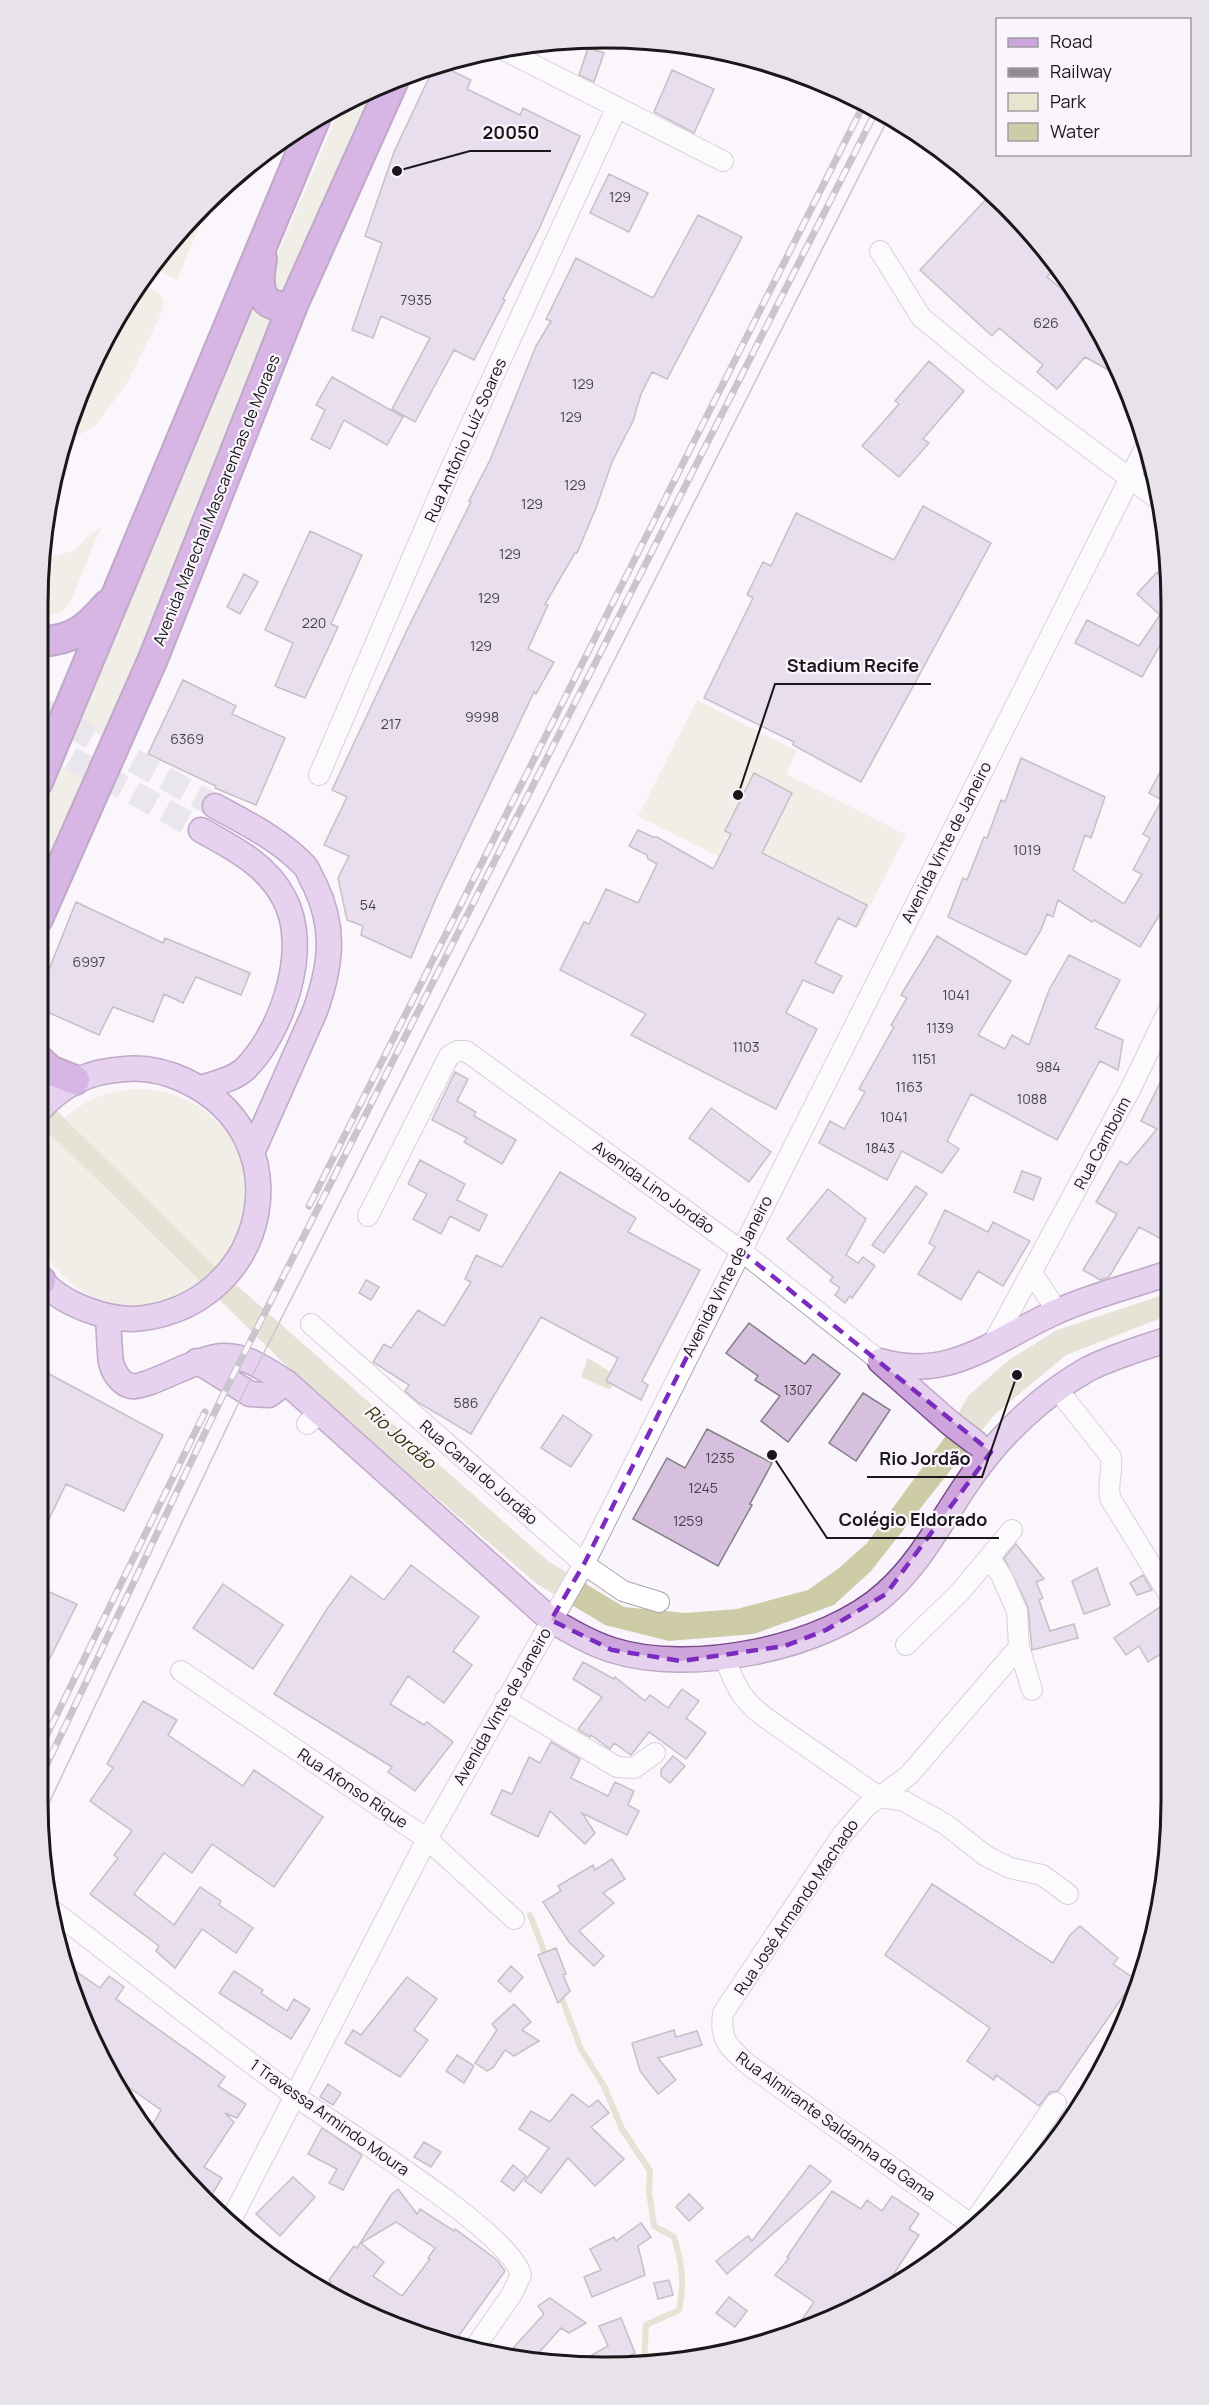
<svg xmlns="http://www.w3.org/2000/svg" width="1209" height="2405" font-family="Manrope,sans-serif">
<rect width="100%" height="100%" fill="#faf5fc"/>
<path fill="#e6e5cf" d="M372,90L107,739L78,720L342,104Z
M210,200L177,280L150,267L154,260Z
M140,284L157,291L164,301L160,316L126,385L95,426L62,444L89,372L95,371L96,354Z
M101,527L71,601L61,613L39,618L40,561L75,550L87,537Z
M697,700L797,751L786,774L906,835L859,927L638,816Z
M60,765L90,783L38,891V810Z
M30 1198a109 109 0 1 1 218 0a109 109 0 1 1-218 0Z"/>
<path fill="#cecba7" d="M38,1092L206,1258L548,1561L624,1607L685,1613L737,1609L808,1590L839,1568L867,1543L945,1437L968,1396L1009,1360L1057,1330L1169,1293V1315L1066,1355L994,1415L871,1571L834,1605L754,1634L669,1641L605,1625L537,1584L310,1389L62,1145L38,1126Z
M588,1358L618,1377L610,1390L581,1377Z"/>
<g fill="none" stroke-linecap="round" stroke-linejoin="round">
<path stroke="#cecba7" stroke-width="6" d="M530,1915L547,1959
M559,1991L581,2049L604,2086L622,2129L650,2171L649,2192L654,2226L674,2237C682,2264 685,2282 679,2310L646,2325L644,2362"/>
</g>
<path fill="#d6c0de" stroke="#837f85" stroke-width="1.5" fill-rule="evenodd" d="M588,48L604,53L594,82L579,75Z
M438,64L471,80L467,89L520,115L523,108L580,136L539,229L503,299L505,300L474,360L454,350L415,422L392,409L430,338L381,316L373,338L352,330L382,243L365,236L394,152L435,65Z
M672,70L714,89L694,133L654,112Z
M609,174L648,193L629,232L590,213Z
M990,195L1055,260L1058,265L1047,277L1081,305L1123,378L1085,357L1057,389L1037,372L1043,365L999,328L992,336L920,270Z
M698,215L742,237L667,379L652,372L641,394L633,421L612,462L596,508L577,553H575L545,604L548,605L528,649L554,662L536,694L534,692L437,896L411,958L361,935L363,926L347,920L338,878L349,856L324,845L347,797L332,790L407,630L471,502L469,501L490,460L536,346L551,321L546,319L576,258L653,298Z
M929,361L964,391L923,439L929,443L899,477L862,446L899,404L895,401Z
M332,377L403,417L387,445L344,420L330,449L311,439L325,410L316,405Z
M923,506L991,543L861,782L793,745L794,742L704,698L753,598L747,595L763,562L771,566L796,513L894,560Z
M310,531L362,555L331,624L338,627L305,698L275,686L293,643L265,630Z
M1157,572L1167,581V633L1142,677L1075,643L1087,620L1139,646L1160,615L1137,594Z
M244,574L258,582L240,614L227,607Z
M183,680L236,706L232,714L285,738L256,805L215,788L216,786L148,754Z
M1021,758L1105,797L1091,838L1085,835L1073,870L1124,904L1142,874L1133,870L1150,838L1143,834L1162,800L1149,793L1167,759L1168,901L1140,947L1094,920L1092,922L1058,900L1053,917L1047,914L1041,930L1026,955L948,917L963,878L967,880L984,837L987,838L1001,800L1005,802Z
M754,773L792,793L762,853L867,905L856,927L838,918L815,963L842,976L833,993L803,980L786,1013L817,1029L776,1109L631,1035L646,1014L560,970L584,922L589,924L606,889L638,903L657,864L648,859L647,855L629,846L638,830L653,837H657L713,869L731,834L725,831Z
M76,902L163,943L165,938L250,973L241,995L196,977L183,1003L164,994L153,1022L113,1007L99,1035L45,1011L48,1005L38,1002V997Z
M937,936L1011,981L978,1035L1005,1049L1012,1035L1029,1045L1049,990L1069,955L1120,980L1095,1028L1123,1040L1118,1070L1100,1061L1057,1140L971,1094L947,1141L959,1149L942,1173L902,1151L887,1180L819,1143L830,1121L844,1129L865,1092L859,1089L894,1027L891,1025L907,998L901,995Z
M1168,1067L1169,1243L1139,1227L1109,1277L1100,1280L1083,1270L1117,1214L1096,1202L1120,1161L1127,1165L1157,1129L1141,1121Z
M455,1072L468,1079L457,1101L476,1112L474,1116L516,1140L502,1164L464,1142L467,1138L432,1120Z
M711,1108L771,1152L749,1182L689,1138Z
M420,1160L465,1184L457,1200L487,1215L479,1231L450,1216L441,1234L413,1219L427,1194L408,1184Z
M1022,1171L1041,1178L1033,1200L1014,1192Z
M560,1172L636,1218L628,1232L700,1270L642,1381L648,1385L641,1400L606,1381L618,1358L541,1317L471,1434L419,1403L405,1391L409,1385L373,1362L384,1344L391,1348L418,1310L444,1326L471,1282L465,1279L476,1255L502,1267Z
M916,1186L927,1194L884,1253L872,1245Z
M828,1189L866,1219L846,1255L858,1263L863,1257L875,1266L852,1298L850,1296L845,1303L835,1295L840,1288L830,1281L833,1277L787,1239Z
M945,1210L988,1232L993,1222L1030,1241L1003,1286L978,1271L961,1300L918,1274L935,1247L929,1243Z
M366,1280L379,1287L371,1300L359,1293Z
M749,1323L805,1364L813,1354L840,1374L788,1442L761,1421L780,1396L755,1380L758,1376L726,1353Z
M38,1368L163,1435L124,1511L66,1484L38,1542Z
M863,1393L890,1410L856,1461L829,1443Z
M563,1415L592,1435L571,1467L541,1448Z
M707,1429L772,1463L750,1504L752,1505L718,1566L633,1519L667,1458L685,1468Z
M1016,1544L1044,1579L1036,1582L1043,1598L1039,1600L1050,1631L1074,1624L1078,1638L1032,1650L1028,1607L1004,1558Z
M411,1565L479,1617L453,1651L472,1665L444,1703L408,1676L390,1704L424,1725L427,1722L453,1742L415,1791L388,1772L392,1767L274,1694L327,1609L351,1576L384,1600Z
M1097,1568L1110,1605L1084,1614L1072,1581Z
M1143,1575L1152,1590L1137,1595L1130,1583Z
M223,1584L283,1625L253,1669L193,1628Z
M38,1587L77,1604L38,1682Z
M1163,1605L1170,1613V1648L1148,1662L1139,1646L1126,1655L1114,1638Z
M583,1662L614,1679L615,1677L645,1701L650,1695L668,1708L682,1689L699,1701L686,1718L706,1733L686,1759L649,1732L631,1755L614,1743L610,1749L591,1735L590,1737L578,1729L602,1697L573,1679Z
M143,1701L177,1720L168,1735L243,1786L254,1770L323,1817L274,1887L212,1844L192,1873L164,1853L134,1894L174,1925L200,1887L221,1901L219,1905L253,1928L236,1953L202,1929L175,1968L156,1951L159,1946L90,1894L118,1858L114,1855L132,1831L90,1801L113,1768L107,1764Z
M551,1742L580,1759L571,1778L608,1796L615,1782L634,1791L628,1805L639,1811L627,1835L582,1813L595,1833L585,1844L550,1811L538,1837L491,1814L502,1790L512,1794L529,1757L540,1763Z
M673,1756L685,1766L670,1783L661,1776V1770Z
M612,1859L625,1879L603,1893L614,1903L579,1931L604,1956L594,1966L569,1942L543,1902L561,1891L558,1886L593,1865L595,1870Z
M932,1884L1053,1963L1070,1935L1080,1926L1118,1958L1113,1964L1135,1979L1058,2091L1050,2092L1039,2106L996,2075L994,2080L967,2061L990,2028L885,1955Z
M556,1948L566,1974L563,1975L570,1991L558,2003L538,1955Z
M64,1963L100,1988L109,1976L124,1987L116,1999L225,2077L218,2086L246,2104L237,2118L225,2113L234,2122L204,2167L222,2178L210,2198L155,2146L148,2133L161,2110L120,2081L68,1983Z
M511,1966L523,1977L510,1992L498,1981Z
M234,1971L263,1990L261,1993L287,2011L294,1999L310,2009L291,2039L219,1993Z
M407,1977L437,1999L414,2030L428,2040L400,2077L345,2043L353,2030L361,2035Z
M514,2004L531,2022L522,2030L539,2041L514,2056L505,2050L493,2068L487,2071L475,2063L497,2030L492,2024Z
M674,2030L676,2037L697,2031L702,2045L658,2058L676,2080L658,2094L640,2071L632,2043Z
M457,2055L474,2066L464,2083L446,2071Z
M328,2084L341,2093L333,2105L320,2097Z
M572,2094L589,2107L598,2100L609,2113L591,2127L624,2159L595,2186L568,2158L541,2193L525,2181L549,2148L519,2129L531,2111L550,2122Z
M322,2128L362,2155L343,2190L329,2183L337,2169L308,2154Z
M424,2142L441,2152L431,2167L414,2157Z
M513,2165L526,2176L514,2191L501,2181Z
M810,2165L831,2181L825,2188L727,2274L716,2261L748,2236L752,2241Z
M293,2177L315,2197L280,2236L256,2214Z
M398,2189L417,2214L420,2209L454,2231L455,2229L497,2260L505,2271L453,2344L387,2324L324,2290L331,2282L329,2280L354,2246L357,2248L391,2195ZM396,2222L435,2248L428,2258L430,2259L402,2296L373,2276L384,2262L361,2243Z
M832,2191L861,2209L867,2200L882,2211L892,2196L919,2214L909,2229L919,2235L884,2289L856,2309L797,2327L814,2302L775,2275L789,2258L787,2257Z
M689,2194L703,2208L689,2221L676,2207Z
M641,2223L651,2237L638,2246L645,2275L592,2297L584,2277L601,2270L590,2249L614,2237L616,2241Z
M669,2280L673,2295L658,2299L654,2283Z
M729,2297L747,2311L735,2327L716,2313Z
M550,2298L586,2323L569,2333L561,2328L534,2358L505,2357L544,2314L538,2306Z
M621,2318L635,2353L631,2355L633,2361L583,2360L608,2346L599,2326Z"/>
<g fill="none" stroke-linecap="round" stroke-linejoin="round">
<path stroke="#d8d4da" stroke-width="24" stroke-dasharray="24 12" stroke-linecap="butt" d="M39,708L215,806
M39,741L201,830"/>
<defs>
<path id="minor" d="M502,49L723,161
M880,251L921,317L994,377L1159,500
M319,775L446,479L617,107
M368,1216L449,1056L457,1051H466L740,1250L880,1361
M1032,1273L1057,1311
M311,1324L584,1564L623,1591L659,1602
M992,1345L1131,1088L1168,1011
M1058,1390L1111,1457C1113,1471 1107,1484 1110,1498L1170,1596
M307,1424L320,1413
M990,1558L1002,1577L1017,1611L1019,1647L1032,1690
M906,1645L961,1591L1012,1530
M724,1657C736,1686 740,1699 766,1718L879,1797L904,1801L945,1824L986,1856L1010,1868L1042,1875L1068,1894
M181,1671L427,1839L514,1919
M505,1700L617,1767L634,1768L655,1753
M56,1913C136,1974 214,2037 295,2096C338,2127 511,2232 521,2275L512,2294L473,2350
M232,2218L427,1839L584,1564L1145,448
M972,2225L750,2066C731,2049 719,2042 723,2013L842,1835L866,1807L909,1775L1019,1647
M972,2225L1056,2103"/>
<path id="major" d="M215,806C246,823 279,839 304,865C309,870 311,879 315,885C336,929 331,966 315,1011L252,1153
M201,830C233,848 266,864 284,898C311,947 283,1030 246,1068C235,1079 216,1083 201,1088
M38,1276C58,1304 111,1323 144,1318C270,1300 303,1137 186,1081C167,1072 147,1067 125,1069C88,1071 63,1084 38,1111
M108,1316C109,1331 109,1347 111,1362C113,1372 121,1384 131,1386C148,1389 196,1357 223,1356C247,1355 266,1370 286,1382L551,1620C570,1631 590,1643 612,1650C690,1675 825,1649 886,1593C923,1560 944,1515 972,1476C1001,1434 1044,1394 1088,1369C1114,1356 1142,1348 1169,1339
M197,1361L250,1394L269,1395L286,1382
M880,1361C951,1382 995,1339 1056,1312C1090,1296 1132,1286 1169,1273
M882,1363L950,1423L976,1443"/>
<path id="highway" d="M262,259C257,287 258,311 293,305
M39,642C73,640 85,630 107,605
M38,782L316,117
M38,919L153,659L293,305L394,80
M38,1059L50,1070L75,1080
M38,1280L41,1281"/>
</defs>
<use href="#minor" stroke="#aaa5ac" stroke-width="22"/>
<use href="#major" stroke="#7a4b8a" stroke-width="27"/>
<use href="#highway" stroke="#7a4b8a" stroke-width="32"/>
<use href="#minor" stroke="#fff" stroke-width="20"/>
<use href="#major" stroke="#cea4dd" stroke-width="24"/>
<use href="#highway" stroke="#ae67c7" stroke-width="28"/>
<path stroke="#8f8b91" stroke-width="1.5" d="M41,1820L238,1404L889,117"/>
<defs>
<path id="rail" d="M309,1206L865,102
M38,1753L205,1412
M38,1783L223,1395L877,109"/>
</defs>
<use href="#rail" stroke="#8f8b91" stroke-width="7"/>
<use href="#rail" stroke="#faf5fc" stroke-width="4.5" stroke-dasharray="14" stroke-linecap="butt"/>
</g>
<path d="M0 0H1209V2405H0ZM740,1250L991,1452L886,1594L826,1630L785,1646L681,1661L612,1650L551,1620L584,1564Z" fill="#faf5fc" fill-opacity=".55" fill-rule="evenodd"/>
<path fill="none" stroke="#7b2cbf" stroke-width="4.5" stroke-dasharray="12 8" stroke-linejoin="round" d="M740,1250L991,1452L886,1594L826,1630L785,1646L681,1661L612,1650L551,1620L584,1564Z"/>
<g text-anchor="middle" stroke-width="4.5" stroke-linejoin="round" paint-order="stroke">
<g font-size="14" fill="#48414b">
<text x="620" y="202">129</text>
<text x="416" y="305">7935</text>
<text x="1046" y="328">626</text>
<text x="583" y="389">129</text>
<text x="571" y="422">129</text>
<text x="575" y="490">129</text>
<text x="532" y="509">129</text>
<text x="510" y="559">129</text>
<text x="489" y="603">129</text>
<text x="314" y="628">220</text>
<text x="481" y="651">129</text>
<text x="482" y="722">9998</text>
<text x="391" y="729">217</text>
<text x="187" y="744">6369</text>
<text x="1027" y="855">1019</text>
<text x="368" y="910">54</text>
<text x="89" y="967">6997</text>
<text x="956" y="1000">1041</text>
<text x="940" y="1033">1139</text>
<text x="746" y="1052">1103</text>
<text x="924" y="1064">1151</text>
<text x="1048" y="1072">984</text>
<text x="909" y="1092">1163</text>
<text x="1032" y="1104">1088</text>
<text x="894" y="1122">1041</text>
<text x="880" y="1153">1843</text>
<text x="798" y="1395">1307</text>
<text x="466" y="1408">586</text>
<text x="720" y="1463">1235</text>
<text x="703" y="1493">1245</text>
<text x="688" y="1526">1259</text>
</g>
<g font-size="16" fill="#19171a" stroke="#faf5fc">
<text transform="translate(465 440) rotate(-66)" y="6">Rua Antônio Luíz Soares</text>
<text transform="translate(216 500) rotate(-68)" y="6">Avenida Marechal Mascarenhas de Moraes</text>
<text transform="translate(946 842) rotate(-63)" y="6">Avenida Vinte de Janeiro</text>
<text transform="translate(1102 1143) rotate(-62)" y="6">Rua Camboim</text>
<text transform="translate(654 1187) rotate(36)" y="6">Avenida Lino Jordão</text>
<text transform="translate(727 1276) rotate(-63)" y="6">Avenida Vinte de Janeiro</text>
<text transform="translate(479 1472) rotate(41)" y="6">Rua Canal do Jordão</text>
<text transform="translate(502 1706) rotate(-60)" y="6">Avenida Vinte de Janeiro</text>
<text transform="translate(353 1788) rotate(34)" y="6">Rua Afonso Rique</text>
<text transform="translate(796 1907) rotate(-56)" y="6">Rua José Armando Machado</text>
<text transform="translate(330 2117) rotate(35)" y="6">1 Travessa Armindo Moura</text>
<text transform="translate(836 2126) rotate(36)" y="6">Rua Almirante Saldanha da Gama</text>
</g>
<g font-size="18" font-style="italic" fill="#383406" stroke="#faf5fc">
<text transform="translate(400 1437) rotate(41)" y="6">Rio Jordão</text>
</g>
</g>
<path d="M0 0H1209V2405H0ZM604 48H605A556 556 0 0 1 1161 604V1801A556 556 0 0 1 605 2357H604A556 556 0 0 1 48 1801V604A556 556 0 0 1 604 48Z" fill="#e8e3ea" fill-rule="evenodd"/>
<path fill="none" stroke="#19171a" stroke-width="3" d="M604 48H605A556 556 0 0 1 1161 604V1801A556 556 0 0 1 605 2357H604A556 556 0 0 1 48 1801V604A556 556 0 0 1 604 48Z"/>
<path fill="none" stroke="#19171a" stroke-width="2" d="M397 171L470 151H551M738 795L775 684H931M1017 1375L982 1477H867M772 1455L827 1538H999"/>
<g fill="#19171a" stroke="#faf5fc" stroke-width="2">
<circle cx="397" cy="171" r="6"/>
<circle cx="738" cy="795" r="6"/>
<circle cx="1017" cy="1375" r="6"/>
<circle cx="772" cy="1455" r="6"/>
</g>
<g font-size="18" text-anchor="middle" font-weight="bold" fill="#19171a" stroke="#faf5fc" stroke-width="4.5" stroke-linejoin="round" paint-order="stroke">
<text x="511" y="139">20050</text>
<text x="853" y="672">Stadium Recife</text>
<text x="925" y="1465">Rio Jordão</text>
<text x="913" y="1526">Colégio Eldorado</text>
</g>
<rect x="996" y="18" width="195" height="138" fill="#faf5fc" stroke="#a09ca2" stroke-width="1.5"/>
<rect x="1008" y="38" width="30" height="9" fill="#cea4dd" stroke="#a09ca2" stroke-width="1.5"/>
<text x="1050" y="48" font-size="18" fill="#19171a">Road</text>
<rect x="1008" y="68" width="30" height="9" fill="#8f8b91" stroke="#a09ca2" stroke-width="1.5"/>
<text x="1050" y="78" font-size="18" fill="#19171a">Railway</text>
<rect x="1008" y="93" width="30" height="18" fill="#e6e5cf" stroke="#a09ca2" stroke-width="1.5"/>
<text x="1050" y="108" font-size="18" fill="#19171a">Park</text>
<rect x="1008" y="123" width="30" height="18" fill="#cecba7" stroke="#a09ca2" stroke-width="1.5"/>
<text x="1050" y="138" font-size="18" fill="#19171a">Water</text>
</svg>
